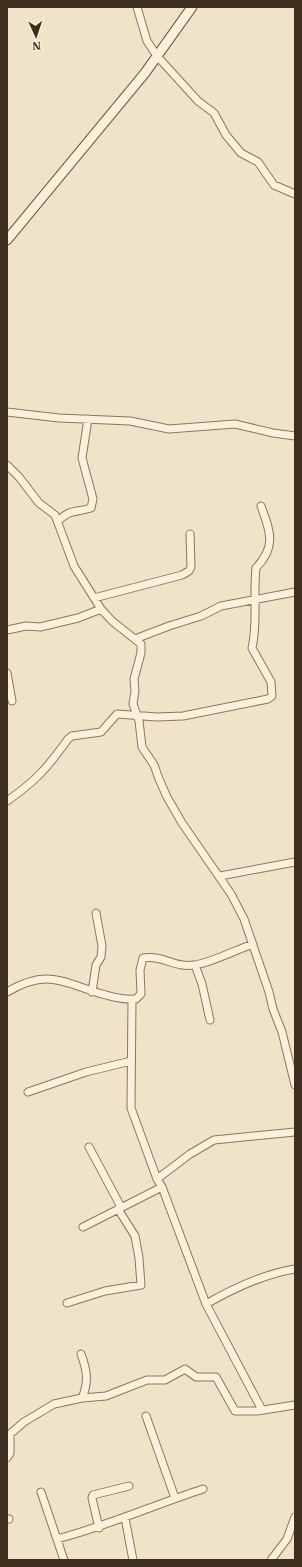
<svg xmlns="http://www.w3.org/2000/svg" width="302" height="1567" font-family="'IBM Plex Serif',serif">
<rect width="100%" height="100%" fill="#f0e4c8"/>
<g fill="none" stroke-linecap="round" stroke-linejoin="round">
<defs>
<path id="street" d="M137,7L147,41L157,56L198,101L214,113L226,135L241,153L258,162L274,185L295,194
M7,412L59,418L130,421L169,429L235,424L273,433L295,436
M7,465L19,477L39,503L55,515L74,566L101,609L112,621L141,644V653L134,679L135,691L133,704L139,721L142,747L154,765L159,779L167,797L182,823L231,894L244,919L269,992L273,1009L282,1032L295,1085
M58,521C72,508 75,513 91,508L93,499L82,458L88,419
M94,598L182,575L189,571L191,567L190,534
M7,630L26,626L40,627L78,618L101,609
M135,639L169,626L201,616L221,606L295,592
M7,673L12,701
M7,801C36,781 48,767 68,739L72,736L101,732L117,714L157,717L183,716L268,699L272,696L271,682L252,648C258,623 253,595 256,568C277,546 270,531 261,506
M220,876L295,862
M195,965L202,984L210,1020
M7,992C50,967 64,984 106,995C116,998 125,1000 136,999L141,994L140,970L143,958C164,955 174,968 194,965C208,964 238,949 253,944
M92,992L96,965L101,957L102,946L96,913
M132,999L131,1108L157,1179L162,1187L206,1304L262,1410
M28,1092L86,1072L131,1061
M89,1147L121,1207
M157,1179L190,1154L214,1140L295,1132
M83,1227L162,1187
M67,1303L105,1291L141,1285L139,1258L135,1236L118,1209
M206,1304C234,1288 263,1274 295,1269
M81,1354C87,1370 89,1382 82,1398
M146,1416L175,1498
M7,1458L10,1453V1434L24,1422L54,1404L82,1398L106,1396L147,1380H165L185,1369L196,1377H216L235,1411H257L295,1405
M41,1492L64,1560
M125,1518L133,1560
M7,1519H9
M99,1528L92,1498L93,1495L129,1486
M57,1539C107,1526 154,1505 203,1489
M271,1560L287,1539L295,1517"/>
<path id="secondary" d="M7,240L145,73L192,7"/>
</defs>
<use href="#street" stroke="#8d765c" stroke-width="9"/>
<use href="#secondary" stroke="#6f573f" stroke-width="11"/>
<use href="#street" stroke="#faf1dc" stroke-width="7"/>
<use href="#secondary" stroke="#faf1dc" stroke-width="9"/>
</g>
<rect width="302" height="1567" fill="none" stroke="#3d2e20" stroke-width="16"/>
<g transform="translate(36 36) rotate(177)" stroke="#f7eed8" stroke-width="3" paint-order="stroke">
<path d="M0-3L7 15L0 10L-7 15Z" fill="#3d2e20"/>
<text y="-6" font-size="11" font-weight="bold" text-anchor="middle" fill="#3d2e20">N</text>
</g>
</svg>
